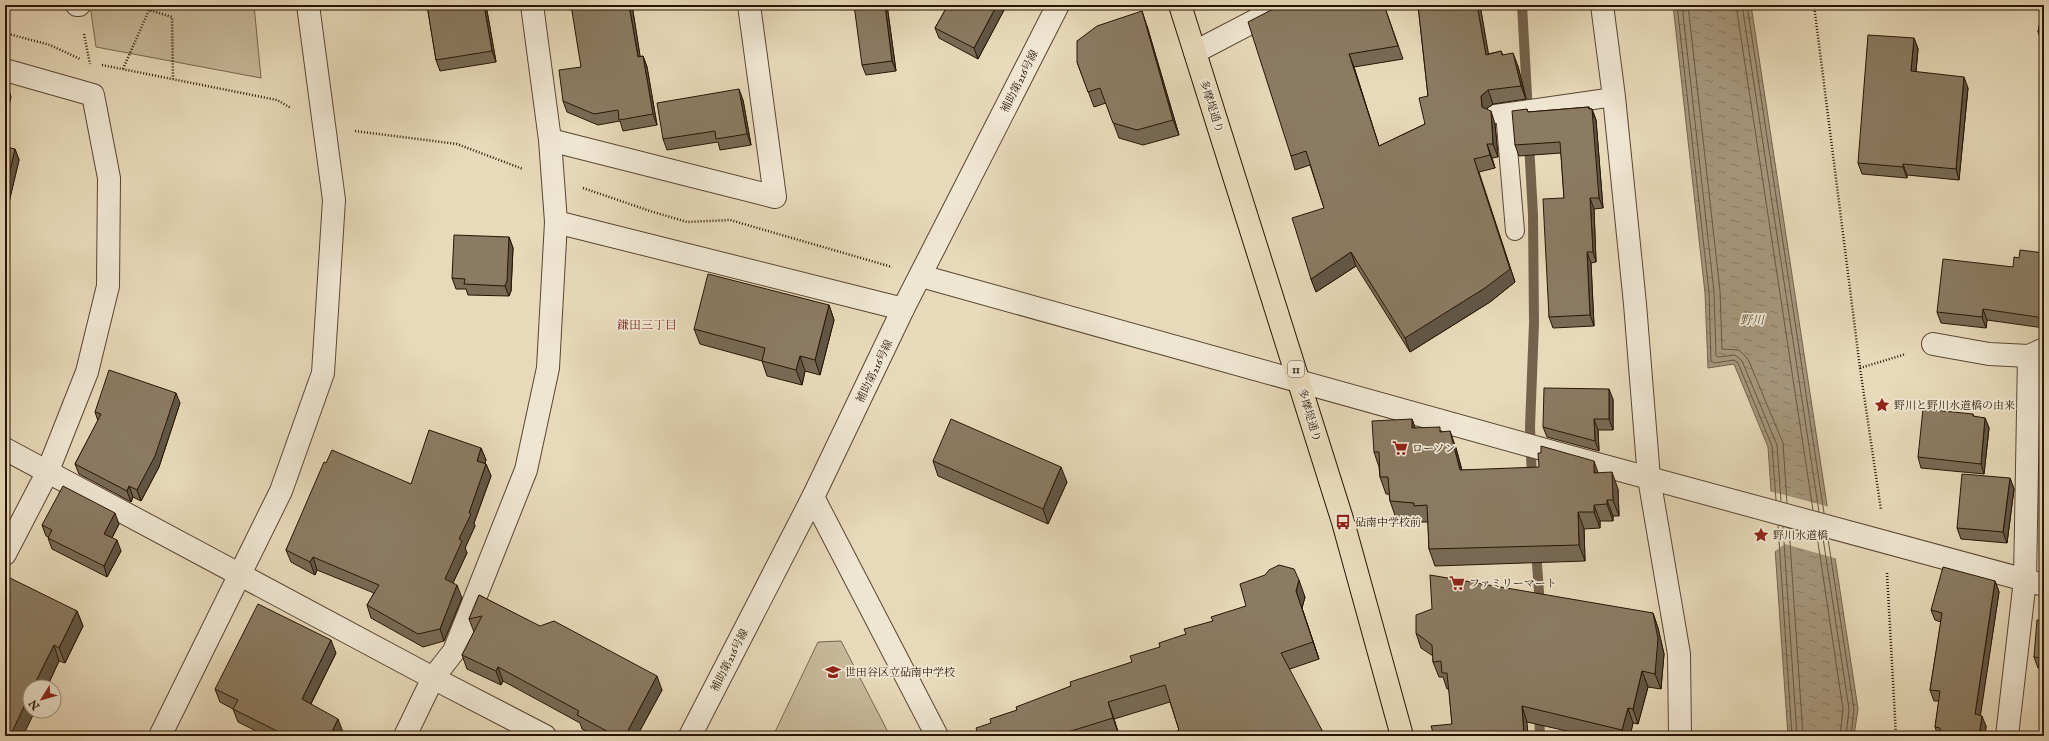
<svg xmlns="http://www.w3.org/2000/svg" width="2049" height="741" font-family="'IM FELL English','Noto Serif JP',serif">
<defs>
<pattern id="water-ripples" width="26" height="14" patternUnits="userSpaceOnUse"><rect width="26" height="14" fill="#a6967c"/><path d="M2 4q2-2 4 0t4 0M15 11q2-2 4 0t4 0" fill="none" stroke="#877964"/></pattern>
</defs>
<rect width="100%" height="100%" fill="#e7d9b9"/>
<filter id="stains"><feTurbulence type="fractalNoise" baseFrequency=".005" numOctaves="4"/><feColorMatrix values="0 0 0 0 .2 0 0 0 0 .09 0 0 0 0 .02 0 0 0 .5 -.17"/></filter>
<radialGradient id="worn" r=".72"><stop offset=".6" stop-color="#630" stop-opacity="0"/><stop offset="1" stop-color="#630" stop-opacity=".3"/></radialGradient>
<path fill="#c7b89a" stroke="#786650" d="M90,5H254L261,78L96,47Z
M841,641L890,736H773L818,642Z"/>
<path fill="url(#water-ripples)" stroke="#74624c" d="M1673,5H1751L1858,709L1854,736H1788L1768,447L1734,364L1708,368L1705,293Z"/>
<path fill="#e7d9b9" d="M1769,491L1830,507L1838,559L1785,544L1774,552Z"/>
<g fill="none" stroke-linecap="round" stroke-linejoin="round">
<path stroke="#675640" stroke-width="1" d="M1677,5L1709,292L1711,361L1714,363L1734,360L1738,363L1772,446L1776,500
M1682,5L1714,292L1716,356L1718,357L1735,355L1742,361L1777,445L1781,501
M1688,5L1720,291L1722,349L1739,350L1748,359L1783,443L1787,503
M1736,5L1813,510
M1742,5L1819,512
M1747,5L1824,513
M1778,525L1792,736
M1783,527L1797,736
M1789,528L1803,736
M1817,536L1843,709L1840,736
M1823,538L1849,709L1846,736
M1828,539L1854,709L1851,736"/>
<path stroke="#74624c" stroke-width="10" d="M1522,5L1528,113
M1529,143L1533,215L1534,323L1530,427L1532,480
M1536,550L1540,606
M1539,712L1540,736"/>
<defs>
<path id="service" d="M1505,113L1515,231
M1495,114L1614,97"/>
<path id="minor" d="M77,5H79
M1602,5L1614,97L1635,304L1649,478L1679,654L1680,736
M1195,52L1285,5
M5,70L93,95L109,178L108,286L87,372L47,473L5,554
M550,140L775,197L749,5
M556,222L903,309
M921,276L1553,452L2044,585
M1933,344L1989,354L2029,356L2044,349
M5,449L433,678L545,736
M813,497L937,736
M160,736L281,491L323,373L334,200L308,5
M405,736L433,678L454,651L526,470L548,368L556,222L550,140L532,5
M2007,736L2025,580L2029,356"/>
<path id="tertiary" d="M690,736L813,497L903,309L1058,5"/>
<path id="primary" d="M1180,5L1343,522L1402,736"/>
</defs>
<use href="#service" stroke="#584632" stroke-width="20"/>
<use href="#minor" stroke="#584632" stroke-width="24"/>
<use href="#tertiary" stroke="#584632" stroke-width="24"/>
<use href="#primary" stroke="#281505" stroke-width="24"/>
<path stroke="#281505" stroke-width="2.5" stroke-dasharray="1 2" stroke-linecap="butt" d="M1814,5L1860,368L1881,510
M5,33L50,45L80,59
M84,34L90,64
M102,65L277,100L291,108
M123,69L149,10L172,17L173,79
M355,131L457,144L523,169
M583,188L650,211L687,222L730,220L892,267
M1860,368L1906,354
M1887,573L1896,736"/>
<use href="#service" stroke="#efe6d2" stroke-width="18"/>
<use href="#minor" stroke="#efe6d2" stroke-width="22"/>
<use href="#tertiary" stroke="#efe6d2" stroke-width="22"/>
<use href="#primary" stroke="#e7d9b9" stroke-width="22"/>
</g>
<path fill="#786a55" stroke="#281505" d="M427,5H486L496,62L440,71L436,60Z
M632,5L640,57L643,56L647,67L657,125L623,131L620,121L598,125L567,112L563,101L581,67Z
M887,5L896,71L866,75L862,65Z
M948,5H1002L1004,10L978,59L939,38L935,28Z
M1281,5H1384L1403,59L1354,67L1379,146L1425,124L1428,96L1418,5H1480L1488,54L1501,51L1503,55L1518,66L1526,99L1493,104L1486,109L1495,124L1498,157L1492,158L1495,168L1479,172L1515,282L1490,302L1410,352L1356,266L1316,292L1311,279L1324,208L1310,165L1295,170L1291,156Z
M2044,5V44L2042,43L2038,32Z
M1147,26L1179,135L1143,145L1119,138L1106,103L1094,107L1077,62Z
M1914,38L1918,49L1916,72L1968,88L1959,180L1907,175V178L1862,174L1858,163Z
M743,100L751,145L720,150L718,142L667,150L663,139Z
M1589,107L1590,109H1592L1596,120L1603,208L1594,209L1596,262L1591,263L1594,326L1553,328L1549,317L1564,198L1561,153L1519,156L1515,145L1527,109L1528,112Z
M5,147L15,149L19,160L9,202L5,201Z
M509,237L513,248L511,291L509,296L468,295L466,289H456L452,278Z
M2044,253V328L1987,320L1986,328L1941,323L1937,312L2013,267L2019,258Z
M829,305L834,320L820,375L805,371L802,385L767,376L762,361L700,344L694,329Z
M1613,399V430H1598L1599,451L1547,437L1543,427Z
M180,403L159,467L141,501L133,497L131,502L79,474L75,464L98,421L95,412Z
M1973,414L1974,417L1985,418L1989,428L1984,474L1921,468L1918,457Z
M1412,419L1415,428L1442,431L1456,448L1462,470L1598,473L1618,489L1619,516H1613V521H1600V528L1584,529L1585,561L1435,566L1429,549L1428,522H1420L1419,520L1396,518L1390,501L1389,494H1386L1380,477L1379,467L1374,452Z
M481,448L486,460L485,463L486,464L491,476L474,523L475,526L465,548L467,553L453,583L462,598L444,641L423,647L371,618L367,605L374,593L317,570L315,575L291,562L286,550L326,463L411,484Z
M933,461L1067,482L1048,524L938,476Z
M2010,478L2014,489L2007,543L1961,539L1957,528Z
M119,524L112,538L121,551L107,577L52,549L48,538L49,537L46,536L42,525Z
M1265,575L1305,597L1302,608L1319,659L1290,669L1179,730L1170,702L1114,719L1119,735L1115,736H979L991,723L1017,710L1071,686L1132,662L1160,647L1213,621L1246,606Z
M1995,581L1999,592L1980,715L1986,726L1985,736H1938L1935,727L1939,701H1934L1930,690L1941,622L1935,620L1931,610Z
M5,583L77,611L83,626L65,663L59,661L47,687H30Z
M479,595L662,690L637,736H595L582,729L580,723L503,681L501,685L467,669L462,655L474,632L469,619Z
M1653,613L1658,628L1664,654L1661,689L1648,687L1638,724L1633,723L1630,736H1589L1527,722L1452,724L1449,689H1447L1443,677H1439L1433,662V656L1421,648L1416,633Z
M2044,620V675L2041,668H2038L2034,657Z
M336,653L311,704L343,732L341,736H266L238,722L233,709L220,702L215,689Z"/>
<path fill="#615645" stroke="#281505" d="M484,5H486L496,62L492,51Z
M629,5H632L642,68L638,57Z
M885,5H887L896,71L892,61Z
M997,5H1002L1004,10L978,59L974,48Z
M1477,5H1480L1491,68L1486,55Z
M1142,11L1147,26L1179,135L1173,120Z
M1914,38L1918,49L1915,82L1911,71Z
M1513,53L1518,66L1526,99L1521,86Z
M1349,54L1354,67L1383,160L1379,146Z
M643,56L647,67L657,125L653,114Z
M1964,77L1968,88L1959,180L1956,169Z
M8,87L11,97L5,123V97Z
M739,89L743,100L751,145L747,134Z
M1488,90L1493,104L1485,110L1482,107L1481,96Z
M1589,107L1593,118L1592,109L1596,120L1603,208L1599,198Z
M1491,111L1495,124L1498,157L1493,144Z
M1487,144L1492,158L1495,168L1490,155Z
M15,149L19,160L9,202L5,192Z
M1474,159L1515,282L1490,302L1410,352L1405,338Z
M1903,164L1907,175V178L1903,167Z
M1590,198L1594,209L1596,262L1593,252Z
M509,237L513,248L511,291L509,296L505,286Z
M1351,252L1356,266L1316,292L1311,279Z
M1587,252L1591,263L1594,326L1590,315Z
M829,305L834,320L820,375L815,360Z
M1983,309L1987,320L1986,328L1982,317Z
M800,356L805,371L802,385L796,370Z
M1609,389L1613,399V430L1609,419Z
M176,393L180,403L159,467L141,501L137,490Z
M1985,418L1989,428L1984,474L1981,464Z
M1412,419L1418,436L1412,428Z
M1594,419L1598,430L1599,451L1595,441Z
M1450,431L1456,448L1466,487L1460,470Z
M481,448L486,460L481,473L477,461Z
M1594,461L1600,478L1594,473Z
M486,464L491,476L474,523L475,526L465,548L467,553L449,591L445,579Z
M1061,467L1067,482L1048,524L1043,509Z
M1612,472L1618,489L1619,516L1613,500Z
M2010,478L2014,489L2007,543L2003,532Z
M129,486L133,497L131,502L127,491Z
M1607,500L1613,516V521L1607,504Z
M1594,505L1600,521V528L1594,512Z
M1578,512L1584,529L1585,561L1579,545Z
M115,513L119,524L108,545L104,534Z
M117,540L121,551L107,577L104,566Z
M313,557L317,570L315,575L310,562Z
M1299,580L1305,597L1302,608L1319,659L1313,642L1296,591Z
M1995,581L1999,592L1979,725L1975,714Z
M457,585L462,598L444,641L440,629Z
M77,611L83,626L65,663L59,648Z
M1653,613L1658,628L1664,654L1661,689L1655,674Z
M331,640L336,653L306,713L302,699Z
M54,645L59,661L47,687H33Z
M498,667L503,681L501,685L496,671Z
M1642,671L1648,687L1638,724L1633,709Z
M657,676L662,690L637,736H625Z
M30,694V711H35L23,736H10Z
M1108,702L1114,719L1119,735L1113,718Z
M1522,706L1527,722L1528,736H1524Z
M1628,708L1633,723L1630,736H1624L1622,730Z
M1982,716L1986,726L1985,736H1979Z
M338,719L343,732L341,736H330Z"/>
<path fill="#8b7b63" stroke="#281505" d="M427,5H484L492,51L436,60Z
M571,5H629L638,57L643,56L653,114L619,120L618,110L594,114L563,101L559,70L581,67Z
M854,5H885L892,61L862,65Z
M948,5H997L974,48L935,28Z
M1281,5H1384L1398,46L1349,54L1379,146L1425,124L1419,98L1428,96L1418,5H1477L1486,55L1501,51L1502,55L1513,53L1521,86L1488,90L1481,96L1482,107L1491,111L1493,144H1487L1490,155L1474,159L1510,269L1485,288L1405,338L1351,252L1311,279L1292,218L1324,208L1306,151L1291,156L1248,22Z
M2043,5H2044V37H2042L2043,33L2038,32Z
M1142,11L1173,120L1137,130L1113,123L1100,88L1088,92L1077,62V41L1097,26Z
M1868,35L1914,38L1911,71L1964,77L1956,169L1903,164V167L1858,163Z
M5,86L8,87L5,97Z
M739,89L747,134L716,139L715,131L663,139L657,103Z
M1589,107V109H1592L1599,198H1590L1593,252H1587L1590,315L1549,317L1543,199L1564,198L1560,142L1515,145L1512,111L1527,109L1528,112Z
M5,147L15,149L5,192Z
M454,235L509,237L507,281L505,286L464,284L465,279L452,278Z
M2020,250L2044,253V318L1983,309L1982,317L1937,312L1943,259L2013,267L2014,257L2019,258Z
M708,274L829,305L815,360L800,356L796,370L762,361L765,348L694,329Z
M109,370L176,393L155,456L137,490L129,486L127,491L75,464L101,414L95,412Z
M1544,388L1609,389V419H1594L1595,441L1543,427Z
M1923,409L1973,414V416L1985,418L1981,464L1918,457Z
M951,419L1061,467L1043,509L933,461Z
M1412,419V428L1440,427V432L1450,431L1460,470L1539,467L1538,453H1541V446L1594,461V473L1612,472L1613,500H1607V504L1594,505V512H1578L1579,545L1429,549L1427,505L1414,506V503L1390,501L1388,477H1380L1379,452H1374L1372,421Z
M429,430L481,448L477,461L486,464L469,513L471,514L459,539L462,541L445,579L457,585L440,629L418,634L367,605L379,585L313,557L310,562L286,550L324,462L326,463L332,450L411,484Z
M1962,474L2010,478L2003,532L1957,528Z
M63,486L115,513L104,534L117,540L104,566L48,538L52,530L42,525Z
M1279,565L1294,569L1299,580L1296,591L1313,642L1281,653L1325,736H1167L1179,730L1165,685L1108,702L1113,718L1055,736H979L976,728L991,723L990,719L1017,710L1016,707L1071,686L1070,682L1132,662L1130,656L1160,647L1159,643L1186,634L1184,629L1213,621L1211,617L1246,606L1240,584L1265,575L1269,570Z
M1943,567L1995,581L1975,714L1982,716L1979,736H1939L1940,728L1935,727L1940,691L1930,690L1942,613L1931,610Z
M1430,575L1653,613L1658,639L1655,674L1642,671L1633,709L1628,708L1622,730L1522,706L1524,736H1434L1431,726L1452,724L1447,673H1442L1441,661L1433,662L1432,645L1416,633V615L1432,609Z
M8,577L77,611L59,648L54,645L33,687H30V694L10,736H5V583Z
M479,595L540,626L554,621L657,676L625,736H616L577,715L579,711L498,667L496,671L462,655L482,616L469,619Z
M258,604L331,640L302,699L338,719L330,736H287L233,709L238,700L215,689Z
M2037,620H2044V665L2040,664L2041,658L2034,657Z"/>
<defs>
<symbol id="sight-bare" viewBox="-9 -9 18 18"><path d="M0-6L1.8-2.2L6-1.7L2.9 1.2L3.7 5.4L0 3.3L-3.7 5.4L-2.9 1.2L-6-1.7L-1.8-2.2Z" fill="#8f2418" stroke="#efe6d2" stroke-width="2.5" paint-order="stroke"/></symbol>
<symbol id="supermarket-bare" viewBox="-9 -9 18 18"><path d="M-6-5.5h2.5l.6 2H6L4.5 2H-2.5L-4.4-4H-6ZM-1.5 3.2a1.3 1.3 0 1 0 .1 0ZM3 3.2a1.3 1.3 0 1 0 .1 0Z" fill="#8f2418" stroke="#efe6d2" stroke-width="2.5" paint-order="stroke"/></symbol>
<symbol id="bus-bare" viewBox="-9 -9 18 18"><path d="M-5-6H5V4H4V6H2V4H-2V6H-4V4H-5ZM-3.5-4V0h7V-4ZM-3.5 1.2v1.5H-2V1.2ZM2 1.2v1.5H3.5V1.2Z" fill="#8f2418" stroke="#efe6d2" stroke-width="2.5" paint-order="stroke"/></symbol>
<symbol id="school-bare" viewBox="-9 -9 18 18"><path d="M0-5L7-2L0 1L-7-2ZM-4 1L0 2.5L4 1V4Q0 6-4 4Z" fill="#8f2418" stroke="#efe6d2" stroke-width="2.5" paint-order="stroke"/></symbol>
</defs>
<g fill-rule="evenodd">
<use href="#sight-bare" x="1871" y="394" width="22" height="22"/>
<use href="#supermarket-bare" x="1389" y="437" width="22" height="22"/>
<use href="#bus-bare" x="1332" y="511" width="22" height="22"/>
<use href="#sight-bare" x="1750" y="524" width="22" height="22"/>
<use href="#supermarket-bare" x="1446" y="572" width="22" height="22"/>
<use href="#school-bare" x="822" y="661" width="22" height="22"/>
</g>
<g text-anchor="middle" stroke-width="3.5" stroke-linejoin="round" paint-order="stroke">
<rect fill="#efe6d2" stroke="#645442" stroke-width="1" x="1288" y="361" width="16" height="16" rx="3"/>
<g font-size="10" font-weight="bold" fill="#281505">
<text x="1296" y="373">11</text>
</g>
<g font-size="11" fill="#281505" stroke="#efe6d2">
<text transform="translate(1019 81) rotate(-63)" y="4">補助第216号線</text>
<text transform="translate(1212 106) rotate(72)" y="4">多摩堤通り</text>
<text transform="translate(874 371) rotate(-64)" y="4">補助第216号線</text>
<text transform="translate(1310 415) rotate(73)" y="4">多摩堤通り</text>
<text transform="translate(729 660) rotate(-63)" y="4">補助第216号線</text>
</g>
<g font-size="11" fill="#281505" stroke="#efe6d2" text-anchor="start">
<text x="1894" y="409">野川と野川水道橋の由来</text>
<text x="1412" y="452">ローソン</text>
<text x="1355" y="526">砧南中学校前</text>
<text x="1773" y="539">野川水道橋</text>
<text x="1469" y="587">ファミリーマート</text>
<text x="845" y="676">世田谷区立砧南中学校</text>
</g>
<g font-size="12" font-style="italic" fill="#5a4935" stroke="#efe6d2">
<text x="1752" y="324">野川</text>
</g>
<g font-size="12" fill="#7a1f14" stroke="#efe6d2">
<text x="647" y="329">鎌田三丁目</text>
</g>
</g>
<rect width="2049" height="741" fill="none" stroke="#e7d9b9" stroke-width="20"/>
<rect x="6" y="6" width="2037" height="729" fill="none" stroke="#281505" stroke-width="2"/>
<rect x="10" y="10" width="2029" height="721" fill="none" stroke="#281505"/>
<g transform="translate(42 699) rotate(233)"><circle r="19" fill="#efe6d2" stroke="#9f9280"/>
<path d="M0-3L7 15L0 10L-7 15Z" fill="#8f2418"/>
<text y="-6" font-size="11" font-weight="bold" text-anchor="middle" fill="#281505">N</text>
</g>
<rect width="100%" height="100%" filter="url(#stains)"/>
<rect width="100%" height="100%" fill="url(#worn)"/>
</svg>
